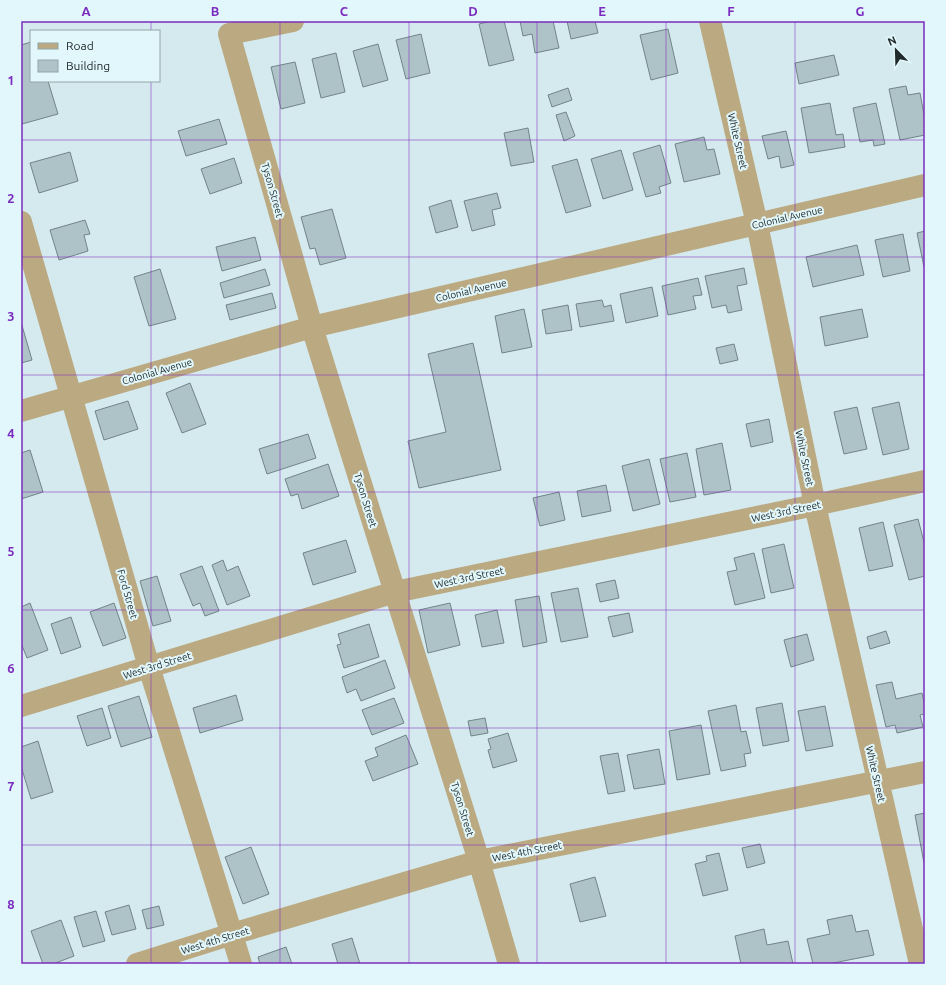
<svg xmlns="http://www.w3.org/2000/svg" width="946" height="985" font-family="Ubuntu,sans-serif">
<rect width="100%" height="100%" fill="#d4eaee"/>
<path fill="#aec3c7" stroke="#718588" d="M491,21H504L514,60L489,66L479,24Z
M520,21H553L559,48L535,53L532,34L523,36Z
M567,21H595L598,33L571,39Z
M668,29L678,73L651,80L640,35Z
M421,34L430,73L406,79L396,40Z
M31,42V81H48L58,114L22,124L21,119V45Z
M378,44L388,80L363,87L353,51Z
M336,53L345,92L321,98L312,59Z
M834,55L839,75L799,84L795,63Z
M295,62L305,103L281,109L271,67Z
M906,86L908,95L920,93L925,120V135L900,140L889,89Z
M568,88L572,100L552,107L548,95Z
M830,103L836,135L843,134L845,147L809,153L801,108Z
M876,103L885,144L874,146L873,140L860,142L853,108Z
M566,112L575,136L564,141L556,115Z
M219,119L227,144L186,156L178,131Z
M528,128L534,162L511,166L504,133Z
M786,131L794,165L781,168L779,156L768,159L762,136Z
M704,137L707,150L714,149L720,174L684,182L675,144Z
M660,145L671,183L659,187L661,193L646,197L633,153Z
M621,150L633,190L603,199L591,159Z
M70,152L78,181L39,193L30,163Z
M234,158L242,183L210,194L201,169Z
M577,159L591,206L566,213L552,166Z
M497,193L501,208L492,210L495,225L472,231L464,201Z
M451,200L458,227L436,233L429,207Z
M332,209L346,258L320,265L315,248L310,249L301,217Z
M85,220L90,234L84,235L88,251L59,260L50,230Z
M925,231V266L924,267L917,233Z
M903,234L910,271L883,277L875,240Z
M255,237L261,260L222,271L216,247Z
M857,245L864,275L813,287L806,257Z
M744,268L747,284L737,286L742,310L728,313L726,305L712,308L705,276Z
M160,269L176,319L149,326L134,277Z
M265,269L270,285L224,298L220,283Z
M698,278L702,295L693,296L696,309L668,315L662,286Z
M652,287L658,316L626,323L620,294Z
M272,293L276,308L230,320L226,305Z
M602,300L604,307L611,305L614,321L580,327L576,304Z
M568,305L572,330L546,334L542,310Z
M524,309L532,347L502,353L495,316Z
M862,309L868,337L825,346L820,317Z
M21,322L32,360L21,363Z
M473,343L501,470L419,488L408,441L446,432L428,354Z
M734,344L738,360L720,364L716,348Z
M190,383L206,424L182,433L166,393Z
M128,401L138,429L104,440L95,411Z
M899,402L909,449L883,455L872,408Z
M857,407L867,449L844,454L834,412Z
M769,419L773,442L751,447L746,424Z
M308,434L316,458L267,474L259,449Z
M722,443L731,490L704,495L696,449Z
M30,450L43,492L21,499V453Z
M687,453L696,497L670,502L660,459Z
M649,459L660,504L633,511L622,466Z
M328,464L339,496L302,509L298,494L291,496L285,479Z
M606,485L611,511L582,517L577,491Z
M559,492L565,520L540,526L533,498Z
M918,519L925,546V576L909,580L894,525Z
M883,522L893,566L869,571L859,528Z
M346,540L356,572L313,585L303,553Z
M784,544L794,588L771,593L762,549Z
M754,553L765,598L735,605L727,572L737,570L734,558Z
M223,560L227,571L238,566L250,596L227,605L212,565Z
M202,566L219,611L205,616L200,603L193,606L180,574Z
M157,576L171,621L153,626L140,581Z
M615,580L619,598L600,602L596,584Z
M578,588L588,637L561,642L551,593Z
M539,596L547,642L523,647L515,600Z
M30,603L48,650L27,658L21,643V607Z
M114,603L126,638L103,646L90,612Z
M450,603L460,645L428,653L419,610Z
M497,610L504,643L482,647L475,615Z
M629,613L633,632L613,637L608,617Z
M71,617L81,647L61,654L51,624Z
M369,624L379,657L344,668L337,645L341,644L338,634Z
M886,631L890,643L870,649L867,637Z
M807,634L814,660L791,667L784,640Z
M385,660L395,688L361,701L356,689L347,693L342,677Z
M892,682L896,699L922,693L925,707V714L920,715L923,727L897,733L895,725L886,727L876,685Z
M236,695L243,720L200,733L193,708Z
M139,696L152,737L121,747L108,706Z
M394,698L404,723L372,735L362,710Z
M782,703L789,741L763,746L756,708Z
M736,705L741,732L746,731L751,753L744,754L746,766L721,771L708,711Z
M825,706L833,746L806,751L798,711Z
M102,708L111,738L87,746L77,716Z
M485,718L488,733L471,736L468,721Z
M701,725L710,774L677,780L669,731Z
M508,733L517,761L493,768L488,750L491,749L488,739Z
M406,735L418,764L373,781L365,761L378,756L375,748Z
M38,741L53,792L31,799L21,766V747Z
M659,749L665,784L634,789L627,755Z
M618,753L625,791L608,794L600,756Z
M925,813V863H924L915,815Z
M760,844L765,863L747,868L742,848Z
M251,847L269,894L243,904L225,857Z
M719,853L728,890L703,896L695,864L707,861L706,856Z
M595,877L606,916L580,922L570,884Z
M129,905L136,929L112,935L105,912Z
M159,906L164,925L147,929L142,910Z
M96,911L105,941L83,947L74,917Z
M852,915L856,932L868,930L874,955L828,964H813L807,939L830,934L827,920Z
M61,920L74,956L53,964H43L31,931Z
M764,929L767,945L788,941L793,964H741L735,936Z
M352,938L360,964H338L332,944Z
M286,947L292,964H260L258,957Z"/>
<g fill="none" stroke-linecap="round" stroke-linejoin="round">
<path stroke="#bba981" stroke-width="22" d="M293,21L229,34L312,327L479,861L509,964
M710,21L757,224L815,505L920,964
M21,222L149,667L241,964
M21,411L312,327L925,185
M21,706L395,592L815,505L925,481
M137,964L232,934L479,861L925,772"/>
</g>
<path fill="none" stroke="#7b2cbf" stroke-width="1" stroke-opacity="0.55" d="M151,21V31M280,21V964M409,21V964M537,21V964M666,21V964M795,21V964M151,81V964M21,140H925M21,257H925M21,375H925M21,492H925M21,610H925M21,728H925M21,845H925"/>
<g text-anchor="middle" stroke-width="4" stroke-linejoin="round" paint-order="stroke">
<g font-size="10" fill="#212a2b" stroke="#e1f7fb">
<text transform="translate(738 141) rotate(77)" y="4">White Street</text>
<text transform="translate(273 190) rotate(74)" y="4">Tyson Street</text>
<text transform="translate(787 217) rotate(-13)" y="4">Colonial Avenue</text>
<text transform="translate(471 290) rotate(-13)" y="4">Colonial Avenue</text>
<text transform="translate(157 371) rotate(-16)" y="4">Colonial Avenue</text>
<text transform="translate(805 458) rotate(78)" y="4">White Street</text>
<text transform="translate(366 500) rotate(73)" y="4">Tyson Street</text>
<text transform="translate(786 511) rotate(-12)" y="4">West 3rd Street</text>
<text transform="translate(469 577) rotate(-12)" y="4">West 3rd Street</text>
<text transform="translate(128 594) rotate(74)" y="4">Ford Street</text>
<text transform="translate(157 665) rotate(-17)" y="4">West 3rd Street</text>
<text transform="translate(876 774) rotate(77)" y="4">White Street</text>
<text transform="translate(463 809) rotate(73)" y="4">Tyson Street</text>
<text transform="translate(527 851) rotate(-11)" y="4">West 4th Street</text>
<text transform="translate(215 940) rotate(-17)" y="4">West 4th Street</text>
</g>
</g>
<rect width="946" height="985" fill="none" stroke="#e1f7fb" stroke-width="44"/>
<rect x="30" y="30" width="130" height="52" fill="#e1f7fb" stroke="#94a5a8"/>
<rect x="38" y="43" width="20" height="6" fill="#bba981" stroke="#94a5a8"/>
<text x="66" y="50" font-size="12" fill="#212a2b">Road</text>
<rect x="38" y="60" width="20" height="12" fill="#aec3c7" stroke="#94a5a8"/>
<text x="66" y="70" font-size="12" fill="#212a2b">Building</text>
<g transform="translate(896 50) rotate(337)" stroke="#e1f7fb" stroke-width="3" paint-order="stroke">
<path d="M0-3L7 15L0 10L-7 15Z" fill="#212a2b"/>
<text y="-6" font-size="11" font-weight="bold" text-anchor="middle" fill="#212a2b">N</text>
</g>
<rect x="22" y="22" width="902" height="941" fill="none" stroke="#7b2cbf" stroke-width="1.5"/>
<g font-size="13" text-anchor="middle" font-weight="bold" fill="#7b2cbf">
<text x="86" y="16">A</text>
<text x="215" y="16">B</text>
<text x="344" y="16">C</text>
<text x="473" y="16">D</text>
<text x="602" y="16">E</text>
<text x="731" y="16">F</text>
<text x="860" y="16">G</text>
<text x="11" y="85">1</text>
<text x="11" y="203">2</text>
<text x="11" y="321">3</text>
<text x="11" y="438">4</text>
<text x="11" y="556">5</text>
<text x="11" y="673">6</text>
<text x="11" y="791">7</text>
<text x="11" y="909">8</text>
</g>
</svg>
